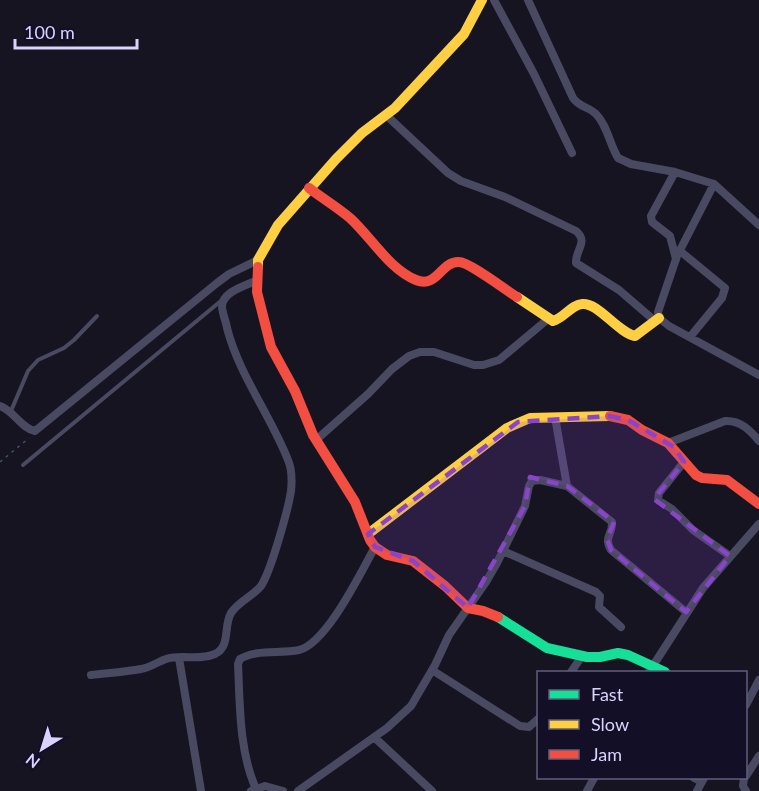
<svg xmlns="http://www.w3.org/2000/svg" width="759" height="791" font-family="Lato,sans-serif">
<rect width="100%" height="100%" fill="#161421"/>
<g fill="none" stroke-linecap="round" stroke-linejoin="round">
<path stroke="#44505f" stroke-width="1.5" stroke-dasharray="3 4.5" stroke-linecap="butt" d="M0,462L29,438"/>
<path stroke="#4a4962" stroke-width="4" d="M11,411L28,371L38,360L64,348L74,340L97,316
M23,465L222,300"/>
<path stroke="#4a4962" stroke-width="8" d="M494,0L534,74L572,153
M528,0L573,98C579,107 589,107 596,114C607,125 610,145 618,158L631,164L675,172L714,184
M386,115L448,173L461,181L505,197L576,231C589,242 575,250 576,263L619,290L655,321
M675,172L651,216L652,222L670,236L676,259
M759,225L714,184L677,256L658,312L659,318L669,326L759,375
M680,251L725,288L722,298L690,337
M0,406C14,411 21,428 35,431L217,283L229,274L258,260
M555,417L567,486L612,522C613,535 603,536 611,550L686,612
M316,440L368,394L392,369L409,356L420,352H434L474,365H483L499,360L548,319
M668,443L725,421C740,420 750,430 759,441
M684,462L659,493L658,500L672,509L693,530L730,556
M503,551L596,592L600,596L599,607L621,627
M179,658L201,791
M432,670L520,726L529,727L538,719
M571,672L582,656
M649,672L703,588L759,524
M91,675C108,673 125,672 141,669C150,668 157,662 166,659C181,654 199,661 215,654C231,646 223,627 231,613C238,602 253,596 261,586C271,571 288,510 291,491C292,481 292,469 288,460C270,414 239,375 227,328C226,321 222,313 222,306C223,291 246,286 257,280
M746,705L759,680
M374,737L432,791
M746,776L759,756
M694,778L702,782
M744,778L743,786L746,791
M256,789C239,751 240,705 238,664L240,659C256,649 280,654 299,650C327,643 361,572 375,547
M251,791L265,786L283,791
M298,791L387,728L411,706L435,665L449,635L486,582L497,563L525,506L529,486L532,481L540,480L567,486
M587,791L594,778
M697,791L704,778"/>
<path stroke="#16e098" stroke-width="10" d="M498,617L547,648L587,657H600L618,653L628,655L665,672"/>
<path stroke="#ffcf43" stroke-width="10" d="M258,267V260L278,225L336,159L362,133L395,108L464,34L482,0
M517,297L553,321C564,318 571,305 582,304C598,302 617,332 635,336L659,318
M368,534L507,428L530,418L610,416"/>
<path stroke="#f24e42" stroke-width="10" d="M309,188C322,198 337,207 350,218C371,237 389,269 416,280C437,289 441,261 459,262C469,262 507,291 517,297
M258,267L257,292L271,347L295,391L313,435L355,502L370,540L375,547L387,555L413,561L445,586L468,608L483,611L498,617
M610,416L628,420L642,430L668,443L696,475L702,478L727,480L759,504"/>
</g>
<path fill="#8945c9" fill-opacity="0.2" stroke="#8945c9" stroke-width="4.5" stroke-dasharray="12 8" stroke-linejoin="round" d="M609,416L628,420L674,447L684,462L654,499L730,556L686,612L611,550L607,539L614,522L567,486L530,477L525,506L468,608L413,561L375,547L368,534L518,422Z"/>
<rect x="537" y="671" width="210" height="108" fill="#130f26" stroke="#625e7d" stroke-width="1.5"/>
<rect x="549" y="690" width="30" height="9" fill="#16e098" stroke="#625e7d" stroke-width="1.5"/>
<text x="591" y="701" font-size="18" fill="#d9d4ff">Fast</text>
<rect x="549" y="720" width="30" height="9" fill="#ffcf43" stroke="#625e7d" stroke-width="1.5"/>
<text x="591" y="731" font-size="18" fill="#d9d4ff">Slow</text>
<rect x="549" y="750" width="30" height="9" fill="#f24e42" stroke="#625e7d" stroke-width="1.5"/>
<text x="591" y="761" font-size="18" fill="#d9d4ff">Jam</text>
<g transform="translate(42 749) rotate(218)" stroke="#130f26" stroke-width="4.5" paint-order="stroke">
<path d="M0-4.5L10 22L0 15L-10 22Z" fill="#d9d4ff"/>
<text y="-9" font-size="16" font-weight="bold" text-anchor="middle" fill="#d9d4ff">N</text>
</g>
<path d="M15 39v9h122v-9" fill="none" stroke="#d9d4ff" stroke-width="3"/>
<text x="24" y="39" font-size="18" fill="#d9d4ff" stroke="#130f26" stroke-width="4.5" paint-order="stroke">100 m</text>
</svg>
